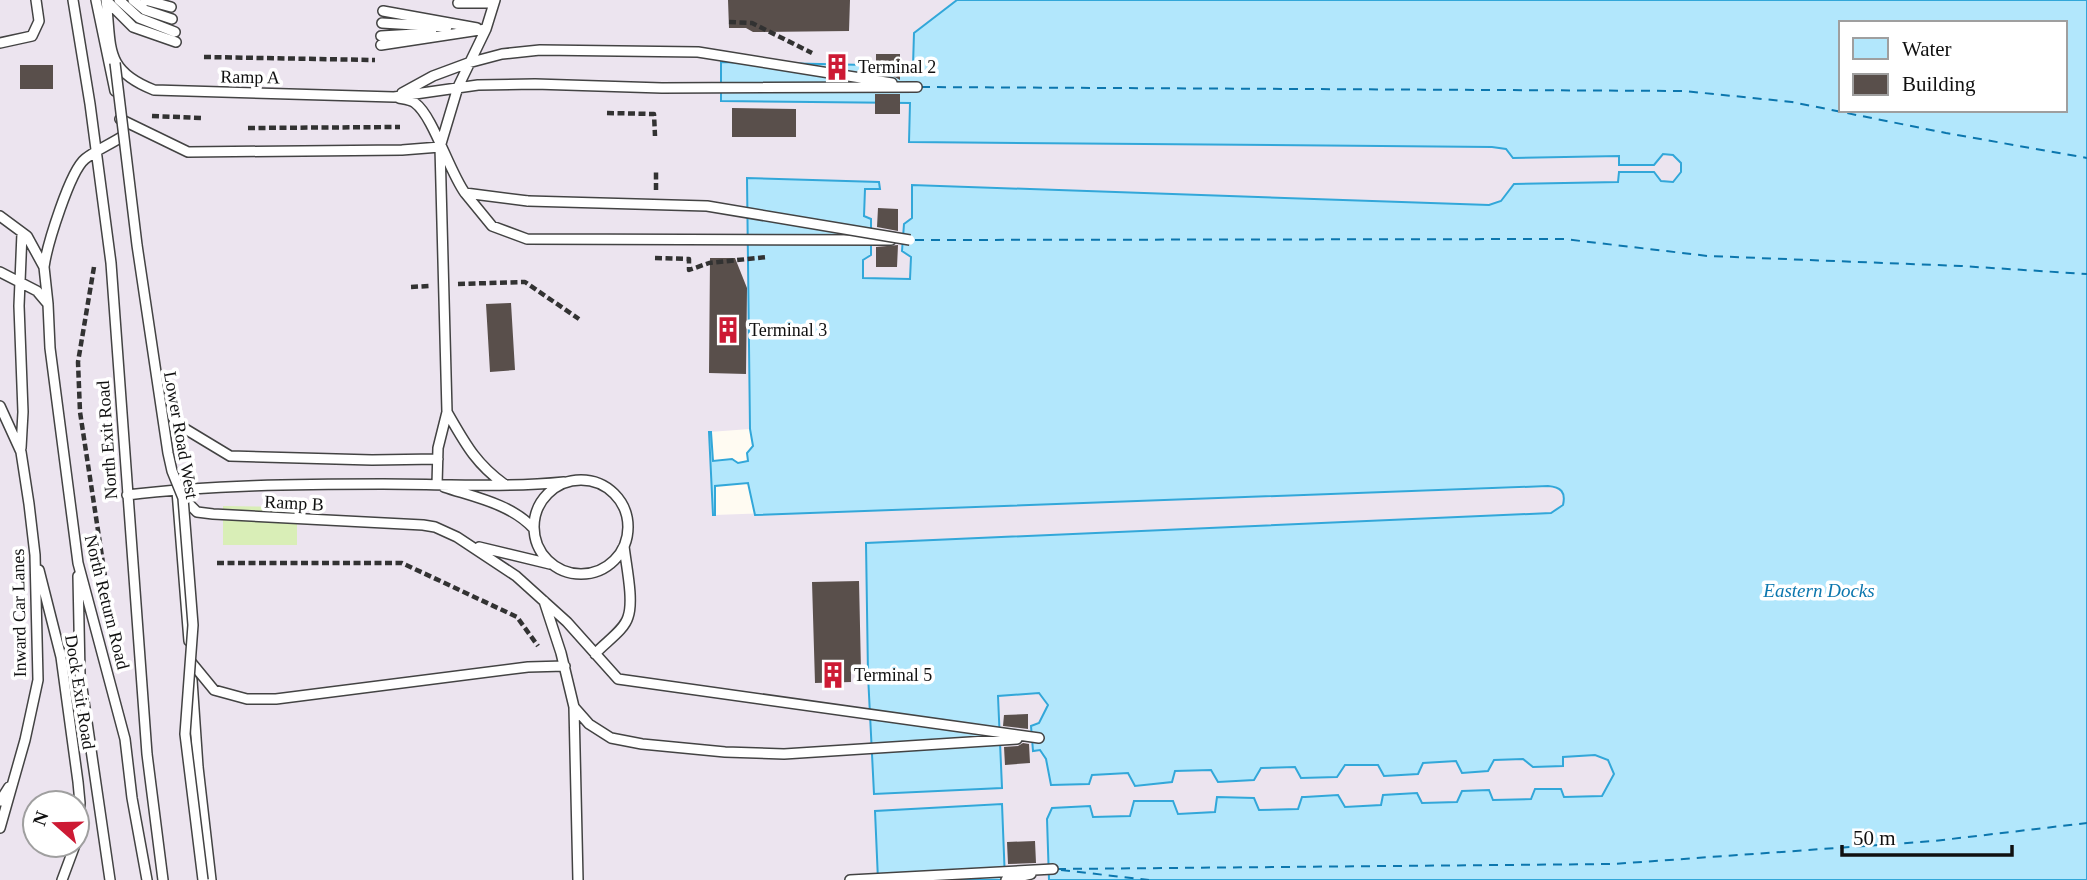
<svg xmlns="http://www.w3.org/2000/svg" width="2087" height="880" font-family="'Times New Roman',serif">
<rect width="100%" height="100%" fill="#fffbf2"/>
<path fill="#ece4ef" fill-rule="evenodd" d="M0,0H957L914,33L913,66L722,62L911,103L910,142L1492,147L1506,149L1513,158L1619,156V164L1663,154L1673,155L1682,162L1681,172L1673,182H1661L1620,172L1619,182L1514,184L1501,201L1489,205L913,185L912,218L904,224L902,251L911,257V279H863L865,189L747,178L750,429L709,432L714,515L1557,487L1564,492L1563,505L1551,513L867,543L1002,787L998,696L1040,693L1048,705L1039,723L1033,751L1040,750L1046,759L1051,784L1092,775L1211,770L1218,782L1261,768L1295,767L1301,778L1337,777L1344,765L1456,761L1462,773L1488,771L1494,760L1523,759L1534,767L1562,766L1563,757L1595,755L1608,760L1614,774L1602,796L1563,797L1560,789H1535L1532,799L1493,800L1488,790L1463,791L1458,802L1422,803L1383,795L1381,805L1344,807L1338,795L1302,797L1298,809L1259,810L1254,798H1217L1215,812L1178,814L1172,801L1130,816L1092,817L1090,806L1047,819L1049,880H1005L1001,804L878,880H0ZM35,803H77V845H35Z"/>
<path fill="#d9eeb7" d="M223,506L297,507V545H223Z"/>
<path fill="#b2e7fc" stroke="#32a7d9" stroke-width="2" fill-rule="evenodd" d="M957,0H2087V880H1049L1047,819L1052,808L1090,806L1093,817L1130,816L1134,801H1173L1178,814L1215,812L1217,797L1254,798L1259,810L1298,809L1302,797H1305L1338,795L1345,807L1381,805L1383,795L1417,793L1422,803L1457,802L1462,791L1489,790L1493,800L1531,799L1535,789H1561L1564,797L1602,796L1614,774L1608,760L1595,755L1563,757V766L1533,767L1523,759L1494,760L1488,771L1462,773L1456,761L1423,763L1418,774L1384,776L1378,765H1345L1337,777L1301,778L1295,767L1261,768L1254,780L1218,782L1211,770L1175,771L1172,782L1135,786L1128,773L1092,775L1089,784L1051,785L1046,759L1040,750L1033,751L1031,726L1039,723L1048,705L1039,693L998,696L1002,788L874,794L868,675L866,543L1551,513L1563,505C1566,492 1561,487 1548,486L755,515L748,483L715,486V515H713L709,432H711L713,461L732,459L738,463L748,461L747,453L753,446L750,429L747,178L879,182L880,189H865L864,216L871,219V255L863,260V278L910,279L911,257L902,251L904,224L912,218V185L1489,205L1501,201L1514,184L1618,182L1619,172H1654L1661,181L1673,182L1681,172V163L1673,155L1663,154L1654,165H1619V156L1513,158L1506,149L1492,147L909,142L910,103L721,101V62L913,66L914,33ZM1840,23H2064V110H1840Z
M1002,804L1005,880H878L875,811Z"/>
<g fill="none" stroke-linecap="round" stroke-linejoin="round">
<path stroke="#0c77ae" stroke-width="2" stroke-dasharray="9 7" stroke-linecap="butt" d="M921,87L1684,91L1792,102L1946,133L2087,158
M915,240L1564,239L1708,256L1961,266L2087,274
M1057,869L1613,864L1934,841L2087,823
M1061,870L1149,880"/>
</g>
<path fill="#594f4b" d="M728,0H850L849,31L753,32L746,28H729Z
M876,54H900V80L893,76L876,73Z
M20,65H53V89H20Z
M875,94H900V114H875Z
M732,108L796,109V137H732Z
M878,208L898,209V231L877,227Z
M898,245L897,267H876V247Z
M710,258H735L747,288L746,374L709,373Z
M511,303L515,370L490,372L486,304Z
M859,581L861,671L851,667V682L815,683L812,582Z
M1028,714V729L1003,726L1004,715Z
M1023,743L1029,744L1030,763L1005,765L1004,747L1018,746Z
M1035,841L1036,863L1008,864L1007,842Z"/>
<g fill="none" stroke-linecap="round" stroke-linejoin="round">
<defs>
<path id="service" d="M73,0L90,104L111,263L147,754L163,880
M96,0L115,91
M106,0C112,47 103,70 154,90L394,97L478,85L535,84L662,88L917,87
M106,0L133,27L176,42
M119,0L139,18L175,32
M133,0L145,10L172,19
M145,0L171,7
M458,3H494
M383,11L477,28
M382,23L447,27
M381,36L432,33
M0,43L32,36L39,21L36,0
M381,45L486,29
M402,93L433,76L468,63L502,54L540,50L698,52L892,83
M399,98C404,99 412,100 415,103C433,116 449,171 465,193L528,201
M120,119L188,152L402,150L440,147
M465,193L492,226L527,239L891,240
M0,216L27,236L44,267L48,304
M44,267C47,245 70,171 85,159C96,150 111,144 123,136
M0,272L37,291L48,304L50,348L78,563L125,739L132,798L147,880
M160,396L177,424L230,456L372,460L438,459
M0,406L21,452L29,504L35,555L38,680L25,740L0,828
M447,412C465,443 475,463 504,484
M21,448L23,412L19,306L22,233
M534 527a47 47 0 1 1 94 0a47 47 0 1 1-94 0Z
M437,485L438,448L447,412L440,147L458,87L486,29L495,0
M444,487C474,497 511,504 533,528
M177,491L189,641
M127,495C211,485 298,484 383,484C443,484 504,488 564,482
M183,498L197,512L213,514L423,525L435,527L457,537L516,576L567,622L618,679L1039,738
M479,547L550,564
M39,570L61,657L78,782L80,803L77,836
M78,576L80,674L110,880
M544,601L561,653L574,707L589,724L611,738L642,744L725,752L784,754L1017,739
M595,654C604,643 624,631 628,617C634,600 626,565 624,546
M191,662L214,690L247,699H276L528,667L565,666
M192,680L198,767L211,880
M574,707L578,880
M0,801L9,787
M62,880L75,845
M850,880L1053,869
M1006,880L1031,874"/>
</defs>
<use href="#service" stroke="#434343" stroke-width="12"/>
<path stroke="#323232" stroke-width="4.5" stroke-dasharray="7 3.5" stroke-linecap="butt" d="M729,22L752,23L812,53
M204,57L375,60
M607,113L654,114L655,136
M152,116L202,118
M248,128L400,127
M656,190V171
M655,258L689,259V270L709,263L767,257
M94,267L78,362L80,412L113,629
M458,284L525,282L579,319
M411,287L429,286
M217,563H402L517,617L538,646"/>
<use href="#service" stroke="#fff" stroke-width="9"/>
<defs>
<path id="service-bridge" d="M115,63L137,245L168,453L172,471L183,498L193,625L185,734L203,880
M528,201L707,206L910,240"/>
</defs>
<use href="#service-bridge" stroke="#434343" stroke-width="12" stroke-linecap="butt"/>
<use href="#service-bridge" stroke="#fff" stroke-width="9"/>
</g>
<defs>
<symbol id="building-bare" viewBox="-9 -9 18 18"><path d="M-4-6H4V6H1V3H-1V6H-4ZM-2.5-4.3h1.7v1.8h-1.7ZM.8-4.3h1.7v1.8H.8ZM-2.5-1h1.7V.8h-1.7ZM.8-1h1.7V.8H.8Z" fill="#cd1a34" stroke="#fff" stroke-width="2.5" paint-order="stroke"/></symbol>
</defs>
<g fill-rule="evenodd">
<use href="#building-bare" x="818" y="48" width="38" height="38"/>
<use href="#building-bare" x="709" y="311" width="38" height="38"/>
<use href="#building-bare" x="814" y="656" width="38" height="38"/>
</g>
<g text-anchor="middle" stroke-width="7" stroke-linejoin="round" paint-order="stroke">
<g font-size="18" fill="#101010" stroke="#fff" text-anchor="start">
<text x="858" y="73">Terminal 2</text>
<text x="749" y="336">Terminal 3</text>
<text x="854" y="681">Terminal 5</text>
</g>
<g font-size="18" fill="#101010" stroke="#fff">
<text transform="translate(250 77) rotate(1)" y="6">Ramp A</text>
<text transform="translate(181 435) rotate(80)" y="6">Lower Road West</text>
<text transform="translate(107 440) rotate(-94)" y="6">North Exit Road</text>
<text transform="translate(294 503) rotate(3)" y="6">Ramp B</text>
<text transform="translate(107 602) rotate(76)" y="6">North Return Road</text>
<text transform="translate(19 613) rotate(-91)" y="6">Inward Car Lanes</text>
<text transform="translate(80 692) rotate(81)" y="6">Dock Exit Road</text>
</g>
<g font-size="19" font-style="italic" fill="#0c77ae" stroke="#fff">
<text x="1819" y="597">Eastern Docks</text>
</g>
</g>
<rect x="1839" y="21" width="228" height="91" fill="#ffffff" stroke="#9f9f9f" stroke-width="2"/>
<rect x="1853" y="38" width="35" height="21" fill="#b2e7fc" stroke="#9f9f9f" stroke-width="2"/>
<text x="1902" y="56" font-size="21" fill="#101010">Water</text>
<rect x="1853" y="74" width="35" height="21" fill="#594f4b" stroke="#9f9f9f" stroke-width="2"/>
<text x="1902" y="91" font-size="21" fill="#101010">Building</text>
<g transform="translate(56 824) rotate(290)"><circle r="33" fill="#ffffff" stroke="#9f9f9f" stroke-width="2"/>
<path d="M0-5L12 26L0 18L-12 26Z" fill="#cd1a34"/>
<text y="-10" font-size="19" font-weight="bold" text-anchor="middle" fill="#101010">N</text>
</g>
<path d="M1842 845v10h170v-10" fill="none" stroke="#101010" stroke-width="3.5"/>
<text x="1853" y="845" font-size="21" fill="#101010" stroke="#ffffff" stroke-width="5" paint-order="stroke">50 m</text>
</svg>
